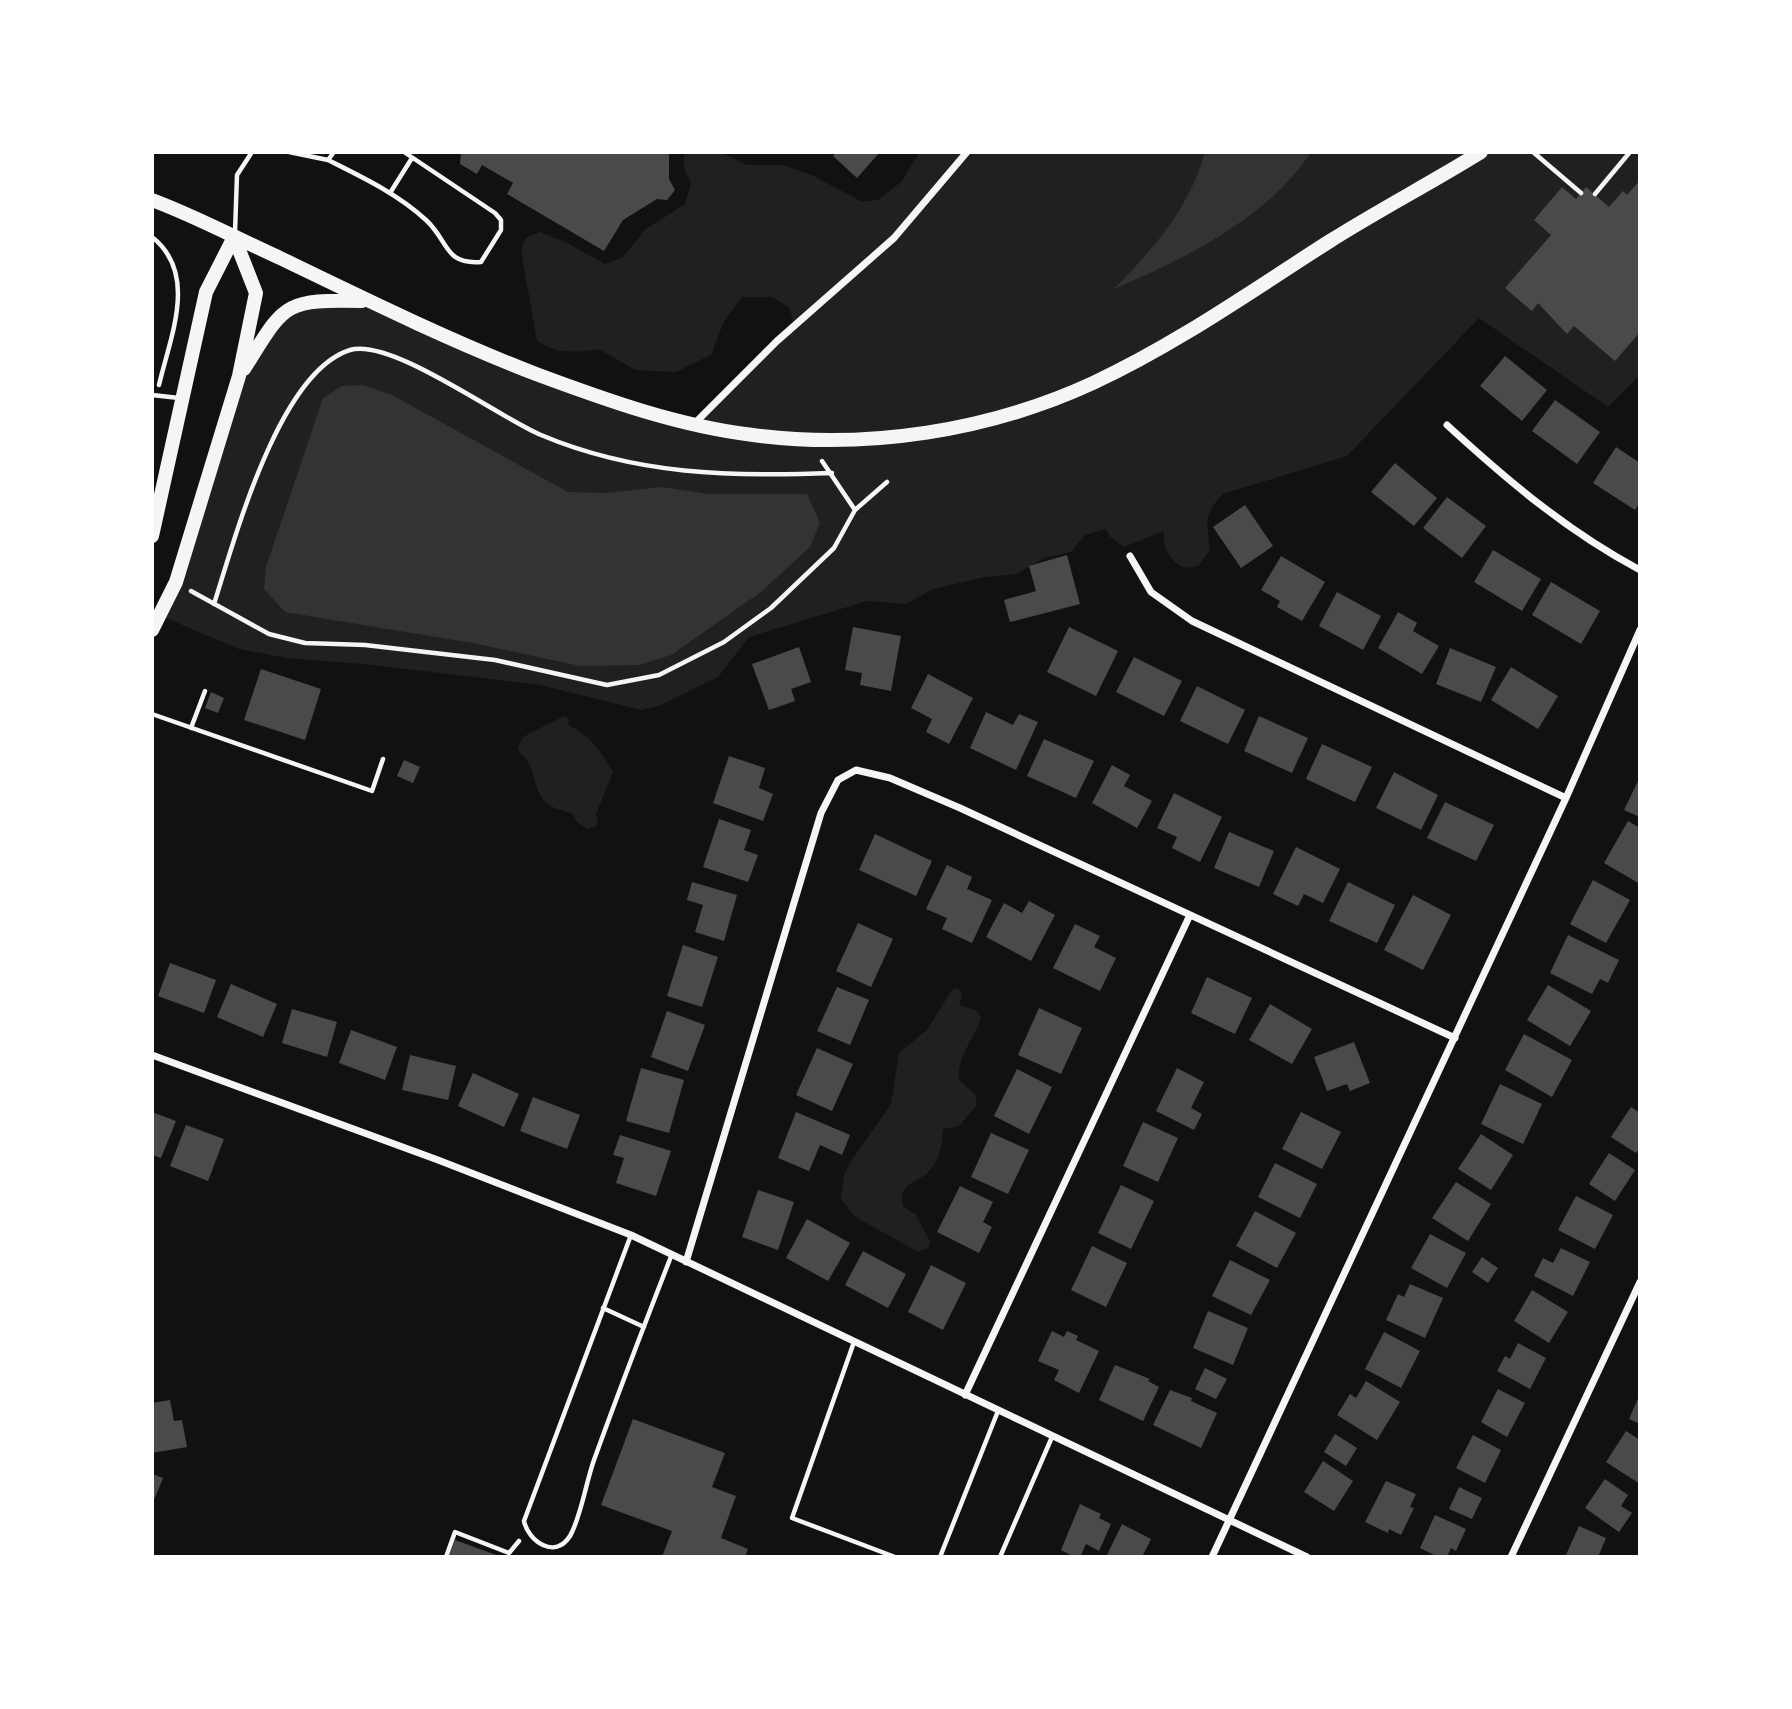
<svg xmlns="http://www.w3.org/2000/svg" width="1792" height="1709" font-family="'Noto Sans',sans-serif">
<rect width="100%" height="100%" fill="#111"/>
<path fill="#202020" d="M686,152H720L747,165H783L814,176L862,202L878,200L901,182L920,152H1481L1442,182L1492,152H1640V375L1608,407L1479,318L1347,456L1223,494C1201,516 1208,525 1210,550L1198,566L1186,568C1172,564 1161,546 1164,531L1124,547L1109,536L1106,529L1085,535L1071,552L1044,558L1017,574L985,577L933,589L906,604L867,601L749,637L718,677L661,705L641,710L540,685L373,665L287,658L239,649L159,615L239,376L299,302L369,301L535,373L693,424L794,327L790,308L772,297H742L724,321L711,355L676,372L635,370L599,349C576,353 556,354 537,341L521,250L526,238L539,232L563,241L605,264L622,258L646,229L685,204L691,183C686,173 680,163 686,152Z
M564,716L569,719L568,725C591,736 601,751 613,772L596,814L598,820L595,827L587,829L577,822L572,813C562,810 548,808 542,798C533,785 534,761 520,753L518,747L523,737Z
M956,988L962,992L960,1005L977,1011L981,1018C975,1038 956,1057 959,1080L976,1095V1106L959,1126L943,1129C942,1145 939,1164 926,1174C912,1185 899,1184 903,1206L916,1215L930,1242L928,1248L918,1252L854,1216L841,1199L844,1175L851,1161L891,1104L899,1053L927,1030L952,990Z"/>
<path fill="#333" d="M1205,152H1311C1267,219 1186,258 1114,289C1154,248 1189,209 1205,152Z
M363,385L392,395L568,492L606,493L662,487L708,494H807L820,523L810,547L761,592L671,655L639,665L580,666L478,644L285,612L264,589L266,567L323,398L342,386Z"/>
<path fill="#4a4a4a" d="M461,152H669V179L675,190L667,200L657,199L623,220L604,251L507,194L513,183L482,165L477,174L460,164Z
M836,152H880L857,178L833,156Z
M1640,180V332L1615,361L1574,326L1567,334L1538,303L1532,311L1505,288L1551,235L1534,220L1562,187L1576,199L1586,187L1609,207L1623,191L1627,195Z
M1505,356L1547,390L1522,421L1480,386Z
M1555,400L1600,432L1577,464L1532,431Z
M1616,447L1640,463V502L1635,510L1593,483Z
M1395,463L1437,498L1414,526L1371,492Z
M1447,497L1486,526L1462,558L1423,528Z
M1245,505L1273,546L1241,568L1213,527Z
M1493,550L1541,579L1522,611L1474,582Z
M1067,555L1080,604L1010,622L1004,600L1036,591L1029,566Z
M1281,556L1325,582L1302,621L1277,607L1280,601L1261,590Z
M1551,582L1600,611L1581,644L1532,615Z
M1337,592L1381,616L1363,650L1319,626Z
M1398,612L1417,623L1413,631L1439,646L1422,674L1378,648Z
M853,627L901,636L891,691L860,685L862,673L845,670Z
M1069,627L1118,651L1096,696L1047,672Z
M799,647L811,682L791,689L795,701L769,710L752,664Z
M1450,648L1496,667L1481,702L1436,684Z
M1134,657L1182,681L1164,716L1116,692Z
M1511,667L1558,696L1538,729L1491,700Z
M261,669L321,689L305,740L244,720Z
M928,674L973,698L949,744L926,732L932,719L911,708Z
M1197,686L1245,710L1228,744L1180,721Z
M211,692L224,698L218,713L205,708Z
M986,712L1013,725L1019,714L1038,722L1016,770L970,748Z
M1259,716L1308,738L1292,773L1244,751Z
M1044,739L1094,761L1076,798L1027,776Z
M1322,744L1372,767L1355,802L1306,779Z
M729,756L765,768L759,788L773,794L763,821L713,803Z
M404,760L420,767L413,783L397,776Z
M1112,765L1130,775L1124,786L1152,801L1137,828L1092,803Z
M1394,772L1438,795L1421,830L1376,808Z
M1640,777V817L1624,810Z
M1174,793L1222,817L1200,862L1172,848L1177,837L1157,828Z
M1445,802L1494,825L1476,861L1427,838Z
M719,819L751,830L744,850L758,855L748,882L703,867Z
M1628,821L1640,828V884L1604,863Z
M1229,832L1274,851L1259,887L1214,868Z
M875,834L932,861L916,896L859,870Z
M1296,847L1340,869L1323,903L1304,894L1298,906L1273,894Z
M947,865L972,877L967,889L992,900L972,943L942,929L947,918L926,909Z
M1593,880L1630,900L1606,943L1570,924Z
M692,882L737,895L724,941L695,932L703,905L687,900Z
M1348,882L1395,905L1377,943L1329,921Z
M1413,895L1451,915L1423,970L1384,950Z
M1029,901L1055,915L1031,961L986,937L1004,903L1022,913Z
M858,923L893,939L871,987L836,971Z
M1075,924L1100,936L1094,947L1116,958L1100,991L1053,968Z
M1568,935L1619,960L1608,983L1600,979L1592,994L1550,973Z
M683,945L718,957L702,1007L667,996Z
M170,963L216,980L204,1013L158,996Z
M1207,977L1252,998L1235,1034L1191,1013Z
M231,984L277,1004L263,1037L217,1017Z
M1548,985L1591,1011L1570,1046L1527,1020Z
M837,987L869,1000L850,1045L817,1031Z
M1270,1004L1312,1029L1292,1064L1249,1040Z
M1039,1008L1082,1028L1061,1074L1018,1055Z
M292,1009L337,1022L327,1057L282,1043Z
M667,1011L705,1025L688,1071L651,1057Z
M351,1030L397,1047L385,1080L339,1063Z
M1524,1034L1572,1060L1552,1097L1505,1070Z
M1354,1042L1370,1083L1350,1091L1347,1084L1327,1091L1314,1057Z
M817,1048L853,1064L832,1111L796,1095Z
M410,1055L456,1066L448,1100L402,1090Z
M641,1068L684,1080L669,1133L626,1121Z
M1177,1068L1204,1082L1191,1108L1202,1114L1194,1130L1156,1111Z
M1017,1069L1052,1087L1029,1134L994,1116Z
M473,1073L519,1094L504,1127L458,1106Z
M1500,1084L1542,1104L1523,1144L1481,1124Z
M533,1097L580,1115L567,1149L520,1131Z
M1631,1107L1640,1113V1148L1636,1153L1611,1137Z
M152,1112L176,1121L161,1158L152,1155Z
M796,1112L850,1135L842,1155L820,1145L809,1171L778,1158Z
M1301,1112L1341,1132L1322,1169L1282,1149Z
M1143,1122L1178,1138L1158,1182L1123,1166Z
M186,1125L224,1139L208,1181L170,1166Z
M991,1133L1029,1150L1008,1194L971,1177Z
M1481,1134L1513,1155L1491,1190L1458,1169Z
M620,1135L671,1151L656,1196L616,1183L624,1158L613,1155Z
M1609,1153L1635,1170L1615,1201L1589,1184Z
M1275,1163L1317,1184L1300,1218L1258,1197Z
M1456,1182L1491,1204L1468,1241L1432,1218Z
M1121,1185L1154,1201L1131,1249L1098,1233Z
M960,1186L993,1202L983,1222L992,1227L979,1253L937,1232Z
M758,1190L794,1202L778,1250L742,1237Z
M1576,1196L1613,1215L1595,1249L1558,1230Z
M1255,1211L1296,1233L1277,1268L1236,1246Z
M807,1219L850,1243L828,1281L786,1258Z
M1430,1234L1466,1253L1447,1288L1411,1268Z
M1092,1246L1127,1263L1106,1307L1071,1290Z
M1561,1248L1590,1262L1573,1296L1534,1276L1543,1258L1553,1263Z
M863,1251L906,1274L888,1308L845,1285Z
M1482,1257L1498,1268L1488,1283L1472,1272Z
M1230,1260L1270,1280L1251,1315L1212,1296Z
M931,1265L966,1283L943,1330L908,1312Z
M1410,1284L1443,1298L1425,1338L1386,1320L1398,1294L1404,1297Z
M1532,1290L1568,1312L1549,1343L1514,1321Z
M1208,1311L1248,1328L1233,1365L1193,1348Z
M1052,1331L1064,1337L1067,1331L1078,1336L1076,1340L1099,1351L1079,1393L1054,1380L1059,1370L1038,1361Z
M1384,1332L1420,1351L1401,1388L1365,1369Z
M1518,1343L1546,1358L1530,1389L1497,1371L1505,1356L1510,1359Z
M1115,1365L1150,1379L1148,1381L1159,1387L1143,1421L1099,1400Z
M1205,1368L1227,1379L1216,1399L1195,1389Z
M1366,1381L1400,1402L1377,1440L1337,1415L1350,1394L1356,1398Z
M1498,1389L1525,1403L1507,1437L1481,1422Z
M1170,1390L1192,1398L1191,1401L1217,1413L1201,1448L1153,1425Z
M1640,1394V1424L1629,1419Z
M170,1400L174,1421L182,1420L187,1447L152,1453V1403Z
M633,1419L725,1453L712,1487L736,1496L721,1538L748,1549L745,1557H662L672,1531L601,1505Z
M1626,1431L1640,1440V1484L1606,1462Z
M1335,1434L1357,1448L1346,1466L1324,1452Z
M1473,1435L1501,1450L1485,1483L1456,1468Z
M1323,1461L1353,1481L1334,1511L1304,1492Z
M152,1474L163,1478L152,1505Z
M1605,1479L1628,1495L1621,1506L1632,1513L1619,1532L1585,1508Z
M1386,1481L1416,1494L1410,1507L1414,1508L1401,1535L1389,1529L1388,1533L1365,1522Z
M1459,1487L1482,1498L1472,1519L1449,1509Z
M1080,1504L1101,1514L1099,1518L1111,1524L1099,1551L1086,1544L1080,1557H1074L1061,1550Z
M1435,1515L1466,1529L1456,1551L1451,1548L1447,1557H1438L1420,1548Z
M1122,1524L1151,1539L1142,1557H1106Z
M1579,1526L1606,1538L1598,1557H1565Z
M455,1540L499,1556V1557H449Z"/>
<g fill="none" stroke-linecap="round" stroke-linejoin="round">
<path stroke="#f5f5f5" stroke-width="4.5" d="M1533,152L1581,193
M1595,194L1630,152
M152,237C199,274 170,337 159,385
M855,510L887,482
M191,591L269,634L305,643L365,645L495,660L607,685L659,675L724,642L771,608L834,548L855,510L822,461
M214,604C235,538 279,372 350,350C392,338 498,417 541,435C636,475 731,477 832,473
M446,1557L455,1532L509,1553L519,1541"/>
<path stroke="#f5f5f5" stroke-width="4.5" d="M289,152L328,160L334,152
M328,160C362,177 398,194 426,220C449,241 444,265 481,262L501,230V220L495,213L404,152
M390,193L412,158
M235,232L237,175L252,152
M152,395L179,398
M152,714L372,791L383,759
M191,728L205,691
M631,1235L524,1521C528,1541 555,1560 570,1536C581,1517 586,1482 594,1460C619,1391 645,1323 672,1254
M603,1308L644,1327
M854,1342L792,1518L895,1557
M940,1557L998,1411
M1000,1557L1052,1437"/>
<path stroke="#f5f5f5" stroke-width="7" d="M694,424L777,341L894,238L967,152
M1447,425C1507,480 1567,531 1640,570
M1130,556L1151,592L1192,621L1566,798
M152,1055L438,1160L631,1235L1307,1557
M686,1262L821,813L838,780L856,770L890,778L960,808L1455,1038
M965,1395L1190,915
M1212,1557L1566,798L1640,630
M1511,1557L1640,1282"/>
<path stroke="#f5f5f5" stroke-width="14" d="M152,200C195,216 236,238 278,257C363,298 448,340 536,374C606,400 678,426 753,435C867,450 989,431 1093,383C1177,344 1253,290 1330,241C1379,210 1431,183 1481,152
M244,369C285,304 282,299 362,301
M152,536L206,292L234,237
M152,630L176,582L239,376L256,293L234,237"/>
</g>
<rect width="1792" height="1709" fill="none" stroke="#ffffff" stroke-width="308"/>
</svg>
